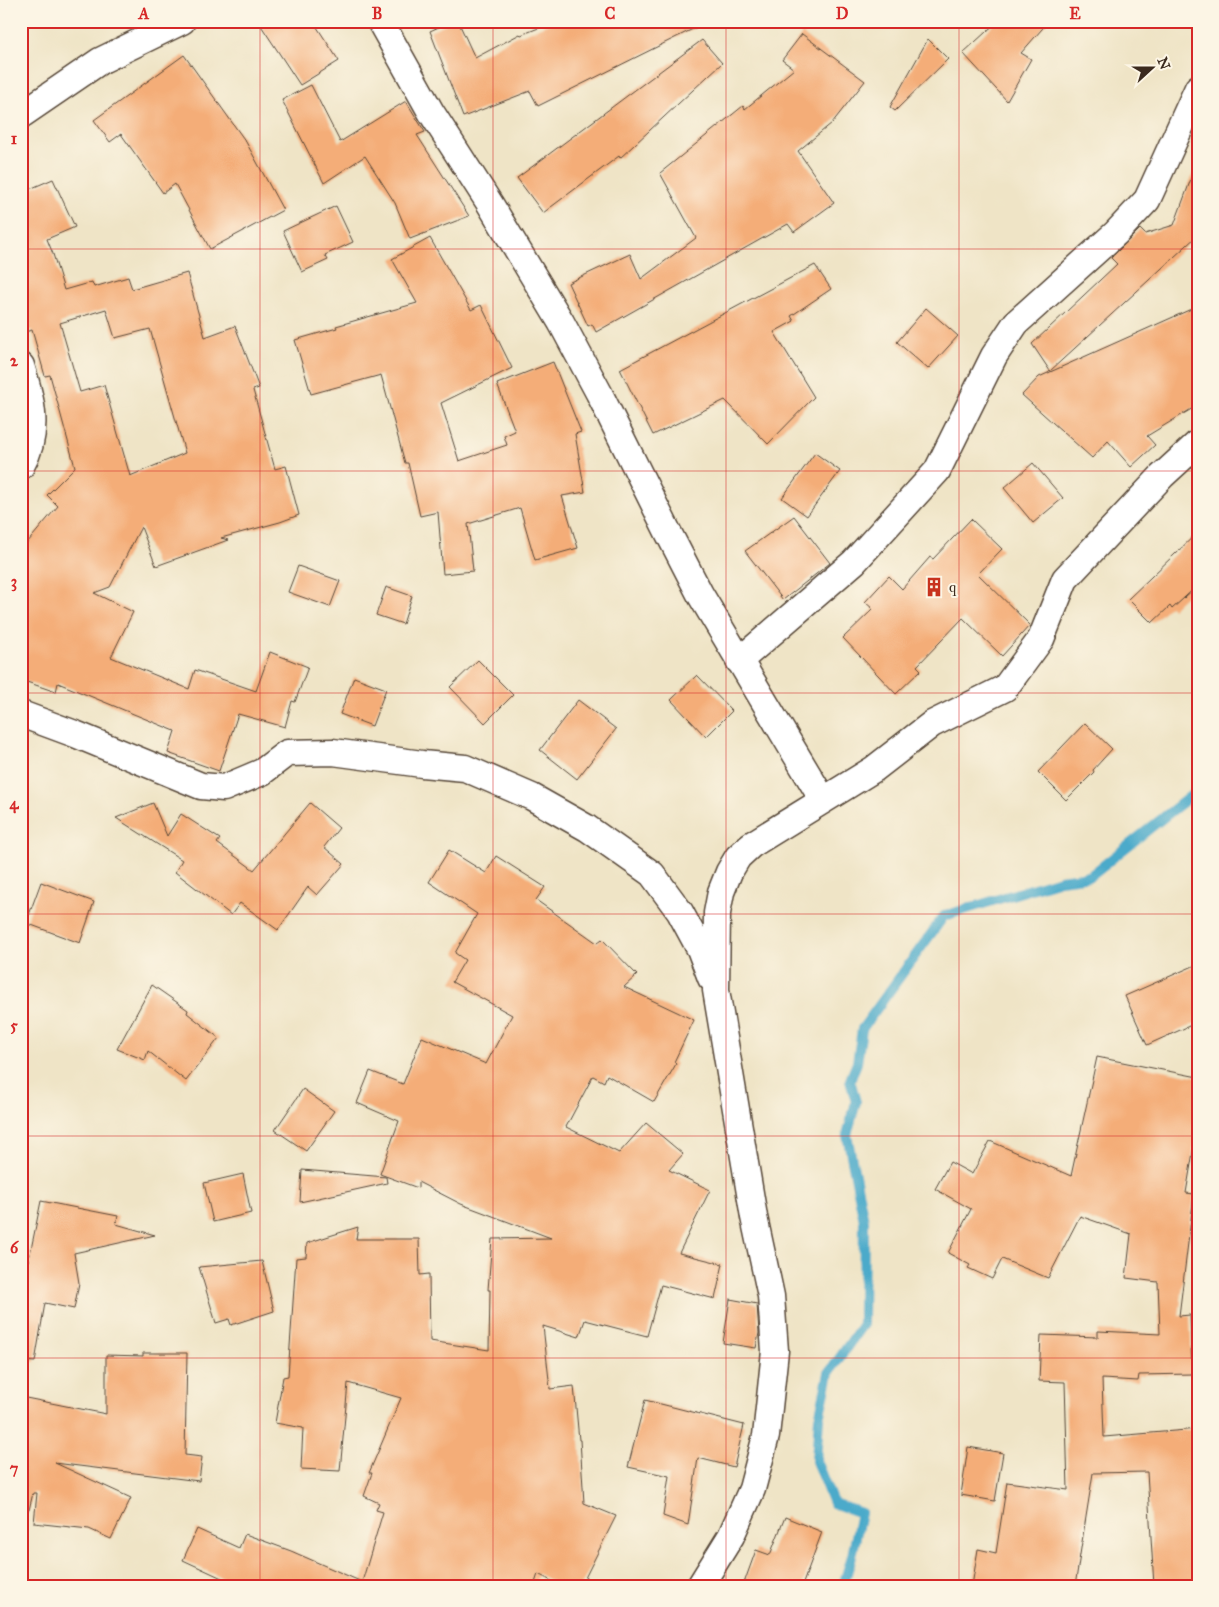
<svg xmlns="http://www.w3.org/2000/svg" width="1219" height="1607" font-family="'IM FELL Great Primer',serif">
<rect width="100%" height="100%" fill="#fcf5e5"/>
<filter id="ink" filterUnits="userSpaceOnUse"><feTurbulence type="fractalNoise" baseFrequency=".02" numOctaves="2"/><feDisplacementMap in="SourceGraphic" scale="10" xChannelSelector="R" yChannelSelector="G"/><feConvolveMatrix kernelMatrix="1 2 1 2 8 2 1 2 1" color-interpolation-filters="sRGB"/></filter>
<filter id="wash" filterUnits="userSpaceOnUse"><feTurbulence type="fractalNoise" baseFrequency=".0096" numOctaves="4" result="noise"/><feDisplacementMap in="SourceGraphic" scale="20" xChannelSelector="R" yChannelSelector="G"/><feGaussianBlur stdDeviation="1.12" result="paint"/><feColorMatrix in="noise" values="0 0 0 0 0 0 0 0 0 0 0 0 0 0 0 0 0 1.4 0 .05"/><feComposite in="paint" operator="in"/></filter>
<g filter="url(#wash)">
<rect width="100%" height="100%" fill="#efe4c6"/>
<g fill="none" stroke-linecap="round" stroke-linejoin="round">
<path stroke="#4baaca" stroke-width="10" d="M843,1586L852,1556L861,1513L833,1503L816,1461L819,1418L829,1373L863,1324L864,1221L847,1135L856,1102L850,1080L857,1063L862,1029L944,916L1060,880L1090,876L1198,790"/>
</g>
<g id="blocks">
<path fill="#f4ad78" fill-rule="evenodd" d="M258,21H313L339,61L300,85Z
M452,21H458L475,58L520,34L521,35L556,21H709L538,106L530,91L463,117L430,31Z
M998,21H1049L1021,53L1031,59L1007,101L963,53Z
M802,34L865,81L832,123L798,151L834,203L794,232L788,224L596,332L592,324L588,326L568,283L630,254L641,279L696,238L660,173L743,106L745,109L794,69L782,60Z
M928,39L948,59L895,111L890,107Z
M702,40L722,63L620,158L619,156L543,213L517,178Z
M184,55L246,142L283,210L210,249L175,184L163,193L121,134L110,142L94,120Z
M311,85L340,142L406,101L425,132L417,135L469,216L410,239L395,203L365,156L324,183L282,100Z
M1195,168L1198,169V235L1050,371L1032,344L1117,264L1111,258L1140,229L1145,234L1174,225Z
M53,179L75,227L47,239L53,254L64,290L92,282L94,287L128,277L132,289L187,273L205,337L235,326L259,388L253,390L275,469L286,466L299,515L280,522L221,538L228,540L156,566L141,527L110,587L94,593L133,612L111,657L189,689L195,670L256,691L270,652L308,667L295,702L292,701L285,727L238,714L219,771L168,753L175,731L58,683L56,692L21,680L22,549L58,506L47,495L75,467L50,375L45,376L32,330L21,333V182L25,191ZM106,309L115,338L150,329L185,453L130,476L104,385L80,392L60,323Z
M336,206L353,242L325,255L328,260L302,272L283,231Z
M430,238L471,310L481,305L512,368L441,403L459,461L507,445L504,436L515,431L497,384L553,362L581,432L575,434L585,492L562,496L578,548L535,560L520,508L468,524L473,571L443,574L438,512L420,516L408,463H405L381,375L311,394L295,340L337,328L336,326L417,303L392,259Z
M815,265L831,289L791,316L794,321L774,332L814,397L768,444L725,400L653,435L620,369Z
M1198,306V405L1147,436L1155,445L1131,467L1108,441L1092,458L1022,395L1039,377Z
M926,308L958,336L928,369L897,342Z
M815,453L840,471L807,516L782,498Z
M1033,463L1063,498L1033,523L1004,488Z
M794,516L830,563L783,600L745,551Z
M971,519L1002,549L978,574L1030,625L1002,656L963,618L917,666L921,670L896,694L843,638L873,609L865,602L889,576L902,589L930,557L933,559Z
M1198,532V585L1172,609L1170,606L1152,623L1128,599Z
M298,566L340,581L330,607L288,592Z
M386,587L412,596L403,624L376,615Z
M478,660L513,695L485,723L450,687Z
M697,675L732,711L706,737L671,700Z
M354,677L386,689L372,726L340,714Z
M578,700L616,729L577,779L540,750Z
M1085,723L1112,749L1093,770L1094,772L1066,800L1038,772Z
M153,803L167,836L181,814L220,839L217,843L254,870L310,803L339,828L324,847L344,864L317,895L308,887L278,930L240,903L231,915L175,872L182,860L116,818Z
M449,850L486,873L496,856L545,887L536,900L597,943L602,939L637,975L624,987L694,1020L674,1062L676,1064L654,1102L607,1075L604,1082L593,1076L566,1127L619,1153L646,1123L683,1154L669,1170L710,1190L679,1253L723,1264L715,1299L661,1285L647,1336L585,1320L579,1337L543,1326L550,1389L574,1386L579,1440H580L584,1503L616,1516L581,1586H561L538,1574L534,1586H221L224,1579L183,1560L197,1529L239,1548L245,1534L291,1551L362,1582L383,1512L376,1510L379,1503L364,1496L372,1473H369L401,1398L348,1383L340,1471L301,1469L303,1428L275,1423L283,1377L288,1376L296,1258L306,1257L307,1243L358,1227L356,1239H419L420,1275L429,1274L430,1341L489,1350L490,1290H488L492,1239L551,1238L461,1204L418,1182V1188L380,1174L399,1121L357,1103L370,1071L403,1084L422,1037L486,1064L512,1015L452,982L465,960L455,953L477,914L429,882Z
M41,882L94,902L80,943L26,923Z
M1198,964V1022L1147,1045L1125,996Z
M152,985L188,1010L187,1013L219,1038L186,1081L148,1051L145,1060L117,1049Z
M1097,1057L1198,1077V1123L1186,1193L1194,1194L1179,1316L1190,1315L1192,1374L1139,1375L1138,1381L1102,1379L1104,1437L1198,1429V1586H1154L1147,1472L1093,1473L1075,1586H972L978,1549L996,1553L1007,1482L1068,1490L1065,1382L1039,1381L1041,1335L1098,1337V1331L1160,1334L1158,1282L1126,1278L1131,1234L1080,1216L1048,1278L1002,1259L992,1279L968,1268L970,1265L948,1253L971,1209L935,1189L950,1162L972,1174L990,1141L1071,1176Z
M303,1089L334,1111L306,1151L275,1130Z
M302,1170L386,1177L387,1183L300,1202Z
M243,1174L251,1213L213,1222L204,1183Z
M41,1201L118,1216L116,1224L155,1235L74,1253L79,1283L74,1309L45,1303L35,1362L21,1361V1263L28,1264Z
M262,1261L274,1311L231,1325L229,1319L216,1323L199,1267Z
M730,1299L757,1304L759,1333L756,1348L723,1343Z
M143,1353H187L185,1455L202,1457L199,1481L55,1463L131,1498L111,1539L89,1529L34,1523L37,1493H33L29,1510L21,1509V1397L106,1414V1355L143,1356Z
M645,1400L744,1425L734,1467L698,1458L688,1525L663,1516L669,1476L628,1467Z
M968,1447L1003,1453L995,1501L961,1495Z
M785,1517L822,1532L802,1586H743L756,1550L770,1555Z"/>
</g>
</g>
<g filter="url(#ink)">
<use href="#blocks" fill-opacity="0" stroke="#564637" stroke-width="1"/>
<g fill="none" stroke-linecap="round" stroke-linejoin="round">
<defs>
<path id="minor" d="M380,21L431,112L490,204L561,322L599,393L668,532L700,594L823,800
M21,115L100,61L182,21
M21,366C32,400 40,433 21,466
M739,661L854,562L937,471L994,356L1016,323L1116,233L1147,200L1198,88
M21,714L75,734L201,786L224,788L262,772L287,753L333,752L422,764L465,768L532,797L587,828L652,874L680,912L700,949L711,978
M700,1586L731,1536L752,1489L766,1436L775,1351L771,1296L754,1217L716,990L717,913L721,892L729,872L738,857L751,845L874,769L932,724L1005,688L1041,639L1065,579L1162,476L1198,443"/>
</defs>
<use href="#minor" stroke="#564637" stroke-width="29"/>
<use href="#minor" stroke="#fff" stroke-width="26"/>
</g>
</g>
<path fill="none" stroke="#d62828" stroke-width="1" stroke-opacity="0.55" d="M260,21V1586M493,21V1586M726,21V1586M959,21V1586M21,249H1198M21,471H1198M21,693H1198M21,914H1198M21,1136H1198M21,1358H1198"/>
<defs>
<symbol id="building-bare" viewBox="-9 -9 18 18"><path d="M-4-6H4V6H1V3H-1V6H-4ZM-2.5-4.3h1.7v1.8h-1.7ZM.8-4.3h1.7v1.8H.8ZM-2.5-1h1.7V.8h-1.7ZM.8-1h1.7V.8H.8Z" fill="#c8321e" stroke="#fcf5e5" stroke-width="2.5" paint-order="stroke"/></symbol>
</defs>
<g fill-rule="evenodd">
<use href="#building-bare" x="920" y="573" width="28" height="28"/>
</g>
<g text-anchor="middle" stroke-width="4" stroke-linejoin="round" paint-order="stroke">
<g font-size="15" fill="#3b2a1e" stroke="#fcf5e5" text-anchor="start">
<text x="949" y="592">q</text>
</g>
</g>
<rect width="1219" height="1607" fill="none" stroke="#fcf5e5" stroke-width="55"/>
<g transform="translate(1152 68) rotate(69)" stroke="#fcf5e5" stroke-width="4" paint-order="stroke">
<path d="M0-4L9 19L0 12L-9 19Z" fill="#3b2a1e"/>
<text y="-8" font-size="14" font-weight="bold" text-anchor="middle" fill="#3b2a1e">N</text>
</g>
<rect x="28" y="28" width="1164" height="1552" fill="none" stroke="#d62828" stroke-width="2"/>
<g font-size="16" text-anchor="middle" font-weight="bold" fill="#d62828">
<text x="144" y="19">A</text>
<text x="377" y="19">B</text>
<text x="610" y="19">C</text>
<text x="842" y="19">D</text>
<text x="1075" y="19">E</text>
<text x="14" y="144">1</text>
<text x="14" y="366">2</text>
<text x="14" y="587">3</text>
<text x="14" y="809">4</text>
<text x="14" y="1031">5</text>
<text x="14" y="1253">6</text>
<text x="14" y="1474">7</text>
</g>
</svg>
